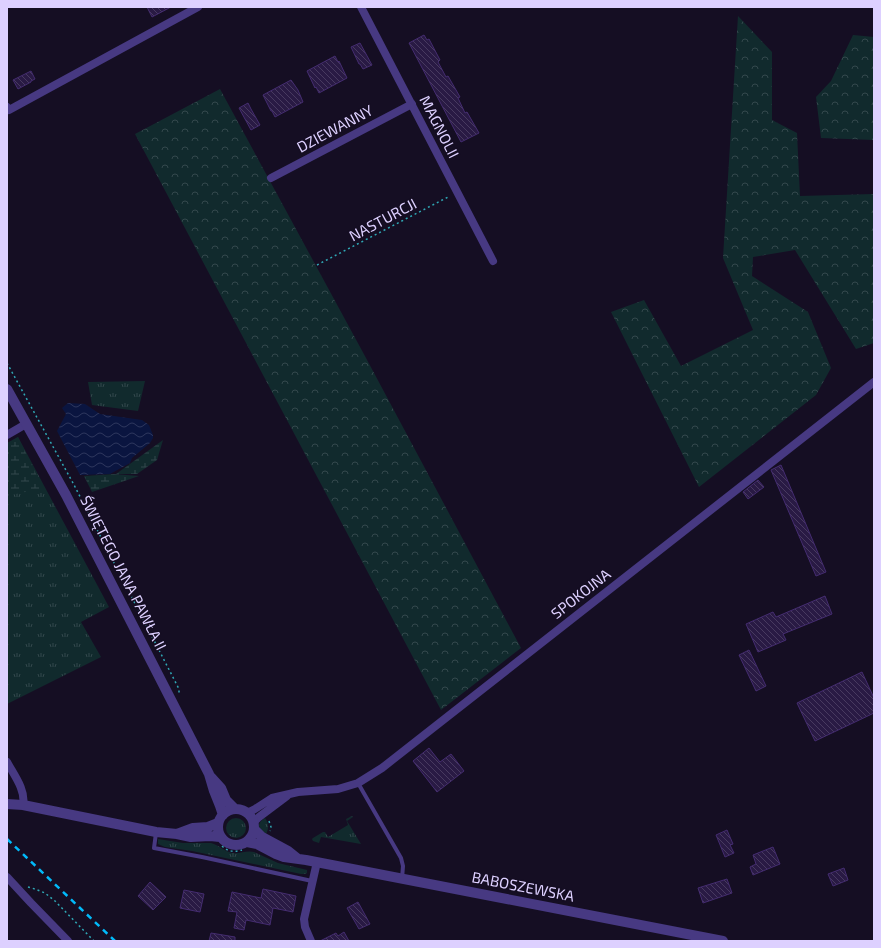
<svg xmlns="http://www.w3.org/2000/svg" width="881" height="948" font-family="'Exo 2',sans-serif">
<defs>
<pattern id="grass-tufts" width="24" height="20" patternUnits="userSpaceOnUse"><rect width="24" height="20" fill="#112a2d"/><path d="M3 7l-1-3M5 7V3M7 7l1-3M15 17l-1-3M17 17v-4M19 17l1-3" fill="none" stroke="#33484c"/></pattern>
<pattern id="forest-crowns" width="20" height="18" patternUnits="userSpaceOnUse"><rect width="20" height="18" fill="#112a2d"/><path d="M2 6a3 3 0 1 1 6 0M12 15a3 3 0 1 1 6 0" fill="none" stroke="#33484c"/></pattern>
<pattern id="wetland-marsh" width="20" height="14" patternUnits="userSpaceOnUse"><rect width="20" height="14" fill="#112a2d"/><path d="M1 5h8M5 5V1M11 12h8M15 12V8" fill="none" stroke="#33484c"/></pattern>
<pattern id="water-waves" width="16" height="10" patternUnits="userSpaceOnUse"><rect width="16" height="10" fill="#0a1540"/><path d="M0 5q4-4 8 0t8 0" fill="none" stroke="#2d365d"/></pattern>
<pattern id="building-back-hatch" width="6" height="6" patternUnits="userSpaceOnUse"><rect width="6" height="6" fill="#291a44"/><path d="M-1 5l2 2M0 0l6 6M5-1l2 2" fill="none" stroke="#483a60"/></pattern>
</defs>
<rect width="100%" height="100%" fill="#150e23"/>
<path fill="url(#grass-tufts)" d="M145,381L138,411L92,405L88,382Z
M18,437L109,607L81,622L101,657L7,704V443Z
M352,816L353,817L347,821L361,844L321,837L319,843L313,841L312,839L313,838L323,832H325L328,837L348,825L346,819Z
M226 828a10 10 0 1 1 20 0a10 10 0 1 1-20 0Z
M265,818C269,824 269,828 266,834C259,828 255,825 265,818Z
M158,839L183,843H211C219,845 224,851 232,853C240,854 247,850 254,852L278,863L307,870V873L305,874H301L192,851L165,847L158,844Z"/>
<path fill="url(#forest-crowns)" d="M738,16L772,52V120L797,133L800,196L874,194V343L856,349L795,250L753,257L752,276L808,312L831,368L816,395L699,487L611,312L644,300L681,366L753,330L723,258Z
M853,35L874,37V140L821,138L816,97L831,81Z
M220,89L366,358L521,648L441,710L135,134Z"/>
<path fill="url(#wetland-marsh)" d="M18,437L43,488L7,496V444Z
M163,440L157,460L137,474H116Z
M114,474L139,476L92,492L84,476Z"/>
<path fill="url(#water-waves)" d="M68,403L85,404L100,414L142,420L149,425L153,435V438L150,443L132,458L130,463L110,474L80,475L57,431L66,414L62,408Z"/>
<path fill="url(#building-back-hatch)" stroke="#442c70" d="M147,7H171L152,17Z
M424,35L427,40L429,39L440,60L438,62L446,77L448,76L460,97L458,98L465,113L467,112L479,133L461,142L409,43Z
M360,43L372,65L363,69L360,64H359L351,47Z
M335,56L338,62L339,61L347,78L319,93L316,87L315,88L307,71Z
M31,71L35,79L31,81V82L18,89L13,80Z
M291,80L298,90L303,102L275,117L272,111H271L263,95Z
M248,103L251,109L260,125L251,130L239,108Z
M781,465L826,572L816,576L771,470Z
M758,480L764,487L748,499L743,492Z
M825,596L832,614L783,634L786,640L758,652L746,624L773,612L776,617Z
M749,650L766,686L756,691L739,655Z
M862,672L874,698V713L815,741L797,703Z
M429,748L440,762L451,754L464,771L437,792L413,761Z
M727,830L733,844L730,845L734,853L725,857L716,835Z
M773,847L780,864L753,875L750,867L756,864L753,855Z
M844,868L848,880L833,886L828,874Z
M727,879L732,893L703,903L698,888Z
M150,882L166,897L153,910L138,896Z
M263,889L296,896L293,912L273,908L270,925L246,920L244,930L234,928L237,912L228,911L232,892L261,898Z
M184,890L204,894L200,912L180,908Z
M358,902L370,924L359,929L347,908Z
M344,932L349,941H320L336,933L338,936Z
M211,933L235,937V941H209Z"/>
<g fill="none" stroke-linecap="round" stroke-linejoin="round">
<path stroke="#2fa7b4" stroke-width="1.5" stroke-dasharray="2 3" stroke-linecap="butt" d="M317,265L450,196
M7,363L73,483L179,689V694
M269,821L271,827L270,831
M222,846C228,852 234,852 242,850
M28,887L35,889L45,893L55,901L94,941"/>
<path stroke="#473982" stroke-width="4" d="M358,783L401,858L403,866L402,879
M156,833L154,848L202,857L312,881"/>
<path stroke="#473982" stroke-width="8" d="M361,7L493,261
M7,107L9,110L198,7
M271,178L412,104
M7,435L26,424
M7,762C14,775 26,790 23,805
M247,813L255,809L272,798L298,792L338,789L358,783L382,768L874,382
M254,822L259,817L287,796
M7,877L31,903L68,941
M311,941L305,927L304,919L317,862"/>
<path stroke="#473982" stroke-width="10" d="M7,389L66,495L209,774L214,791L220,806L223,815
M211,777L221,788L226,800L235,809
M7,804L23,805L156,832L177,834L191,837L210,836L220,837
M218 827a18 18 0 1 1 36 0a18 18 0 1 1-36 0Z
M254,829L262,837L288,851L298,859
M177,834L193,828L208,827L218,823
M247,842L257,844L276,854L284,857L306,860L723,941"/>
<path stroke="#01bafa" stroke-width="2.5" stroke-dasharray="6 5" stroke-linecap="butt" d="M7,839L115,941"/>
</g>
<g text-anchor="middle" stroke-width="3" stroke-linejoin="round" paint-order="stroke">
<g font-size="15" fill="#ddd0ff" stroke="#150e23">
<text transform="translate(439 127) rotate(63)" y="5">MAGNOLII</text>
<text transform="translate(335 129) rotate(-28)" y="5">DZIEWANNY</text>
<text transform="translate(383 220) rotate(-28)" y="5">NASTURCJI</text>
<text transform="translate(123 573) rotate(63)" y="5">ŚWIĘTEGO JANA PAWŁA II</text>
<text transform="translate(581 594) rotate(-38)" y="5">SPOKOJNA</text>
<text transform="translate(523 887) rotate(11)" y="5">BABOSZEWSKA</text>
</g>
</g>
<rect width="881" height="948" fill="none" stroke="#ddd0ff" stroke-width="16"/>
</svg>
